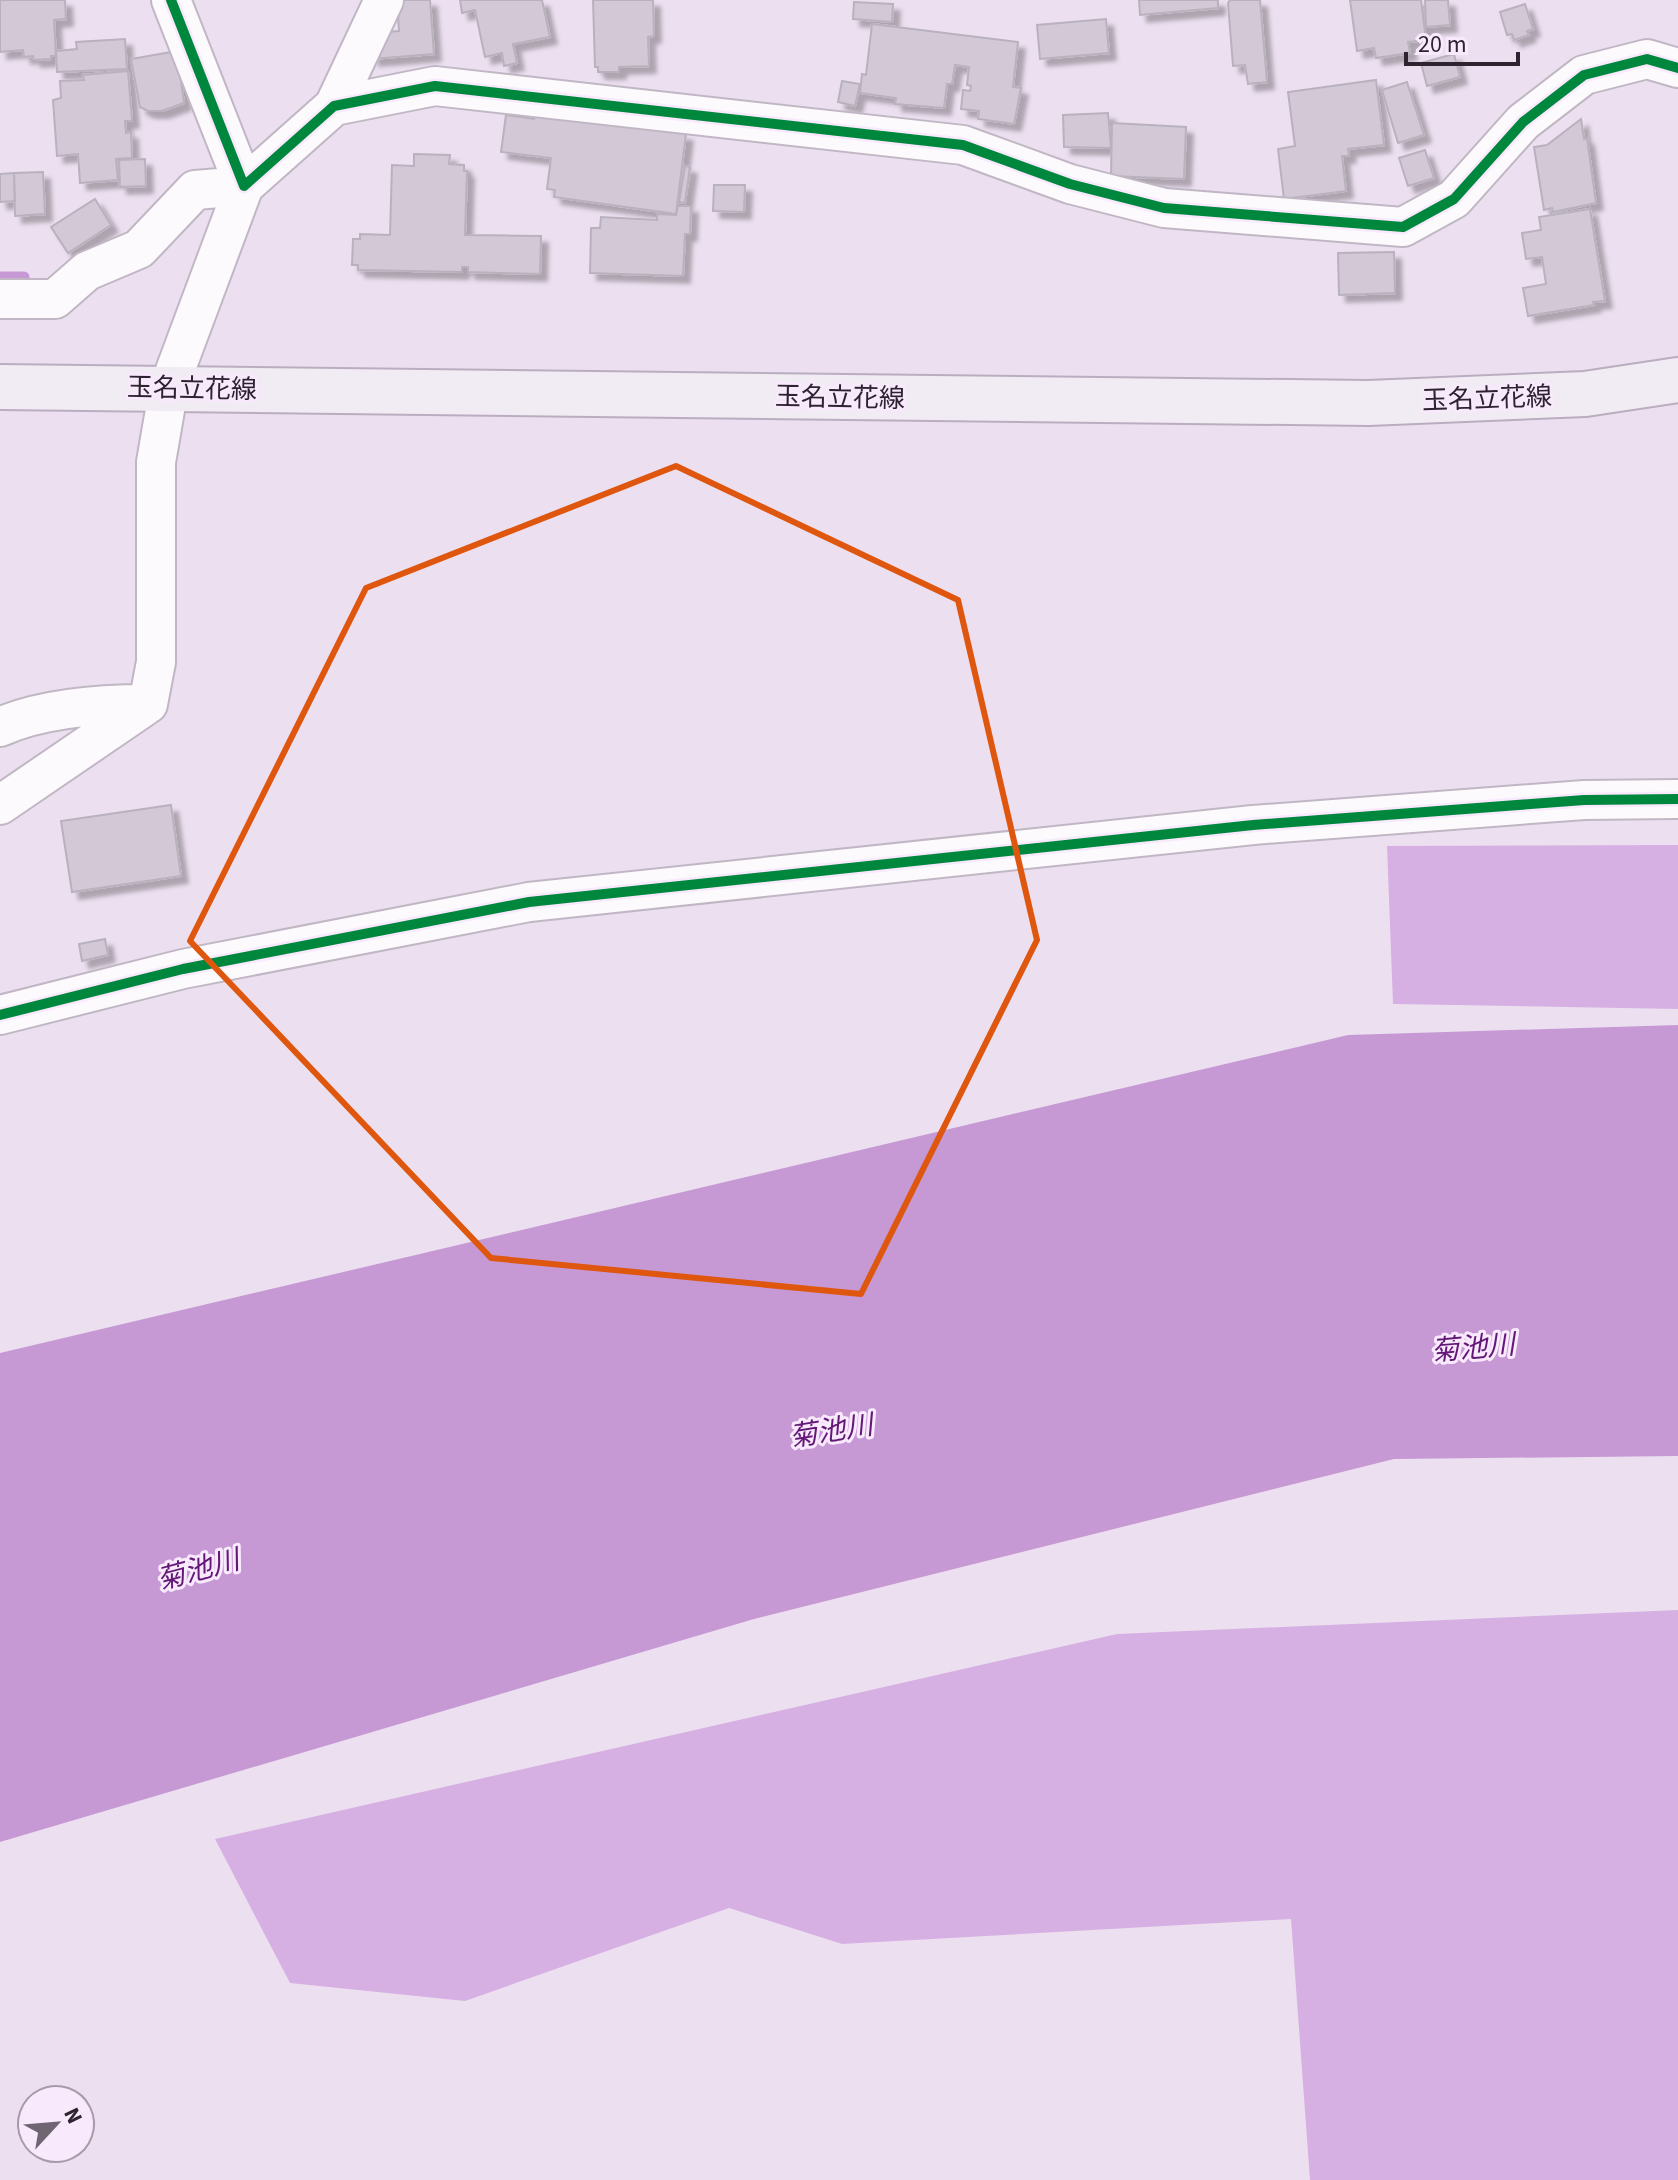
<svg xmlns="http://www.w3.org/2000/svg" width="1678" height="2180" font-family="'Source Sans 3','Noto Sans JP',sans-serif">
<defs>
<filter id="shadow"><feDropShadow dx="7" dy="7" stdDeviation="2" flood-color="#0004"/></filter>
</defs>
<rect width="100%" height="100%" fill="#ece0f0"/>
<path fill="#d7b0e3" d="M1678,845V1009L1393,1004L1387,846Z
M1678,1610V2180H1310L1291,1919L842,1944L729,1908L465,2001L290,1983L215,1839L1117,1634Z"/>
<path fill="#c699d4" d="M1678,1025V1456L1394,1459L754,1619L0,1842V1353L1348,1035Z"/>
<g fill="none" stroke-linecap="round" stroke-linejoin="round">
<path stroke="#c699d4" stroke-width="11" d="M0,277H24"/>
</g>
<path fill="#d2c8d6" stroke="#bab1be" stroke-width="2" filter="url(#shadow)" d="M0,0H65L66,19L54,20L56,56H51V59L34,60L33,56L24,57L23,50L0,52Z
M397,0H430L434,54L372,59L370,33L399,31Z
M460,0H542L550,37L513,44L517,63L504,66L502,53L485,57L475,10L462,13Z
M593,0H653L654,36L648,37L649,66L619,67V72H598V67H595Z
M1139,0H1218V8L1140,15Z
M1230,0H1260L1267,82L1248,84L1245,65L1233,66L1228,3Z
M1350,0H1421L1426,40L1408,42L1410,53L1376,58L1374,48L1357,51Z
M1425,0H1448L1450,25L1426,27Z
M854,2L893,4L892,22L853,19Z
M1525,4L1533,29L1527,31L1529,35L1514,40L1512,34L1507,35L1500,12Z
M1106,19L1109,53L1040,59L1037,25Z
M872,24L1018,42L1013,87L1021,88L1014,124L978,119L979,111L961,109L963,90L970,91L971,86L967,85L969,67L955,65L952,84H947L944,108L895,104L896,98L860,93L862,74L866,75Z
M125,39L127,69L57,72L56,51L77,49L76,42Z
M177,51L184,103L162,111H148L140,107L131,59Z
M1454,54L1460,77L1427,86L1421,63Z
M128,71L132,121H125L126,133L131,132L132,158L116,159L118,180L80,183L78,154L57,156L53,100L61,98L60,81L84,80L83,75Z
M1376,80L1384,145L1348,149L1349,156H1342L1346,191L1284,199L1278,149L1295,146L1288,92Z
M842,81L860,84L855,106L838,102Z
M1407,82L1424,135L1398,143L1382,90Z
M1108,113L1111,148L1064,147L1063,115Z
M536,114L686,134L676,214L554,197L555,190L547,189L551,158L501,152L506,115L534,119Z
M1581,119L1584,139L1587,138L1596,203L1553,212L1552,208L1544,210L1534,147L1547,145Z
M1112,123L1186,127L1184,179L1111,176Z
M1425,150L1434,178L1408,186L1399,158Z
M414,154L450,155L449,164L464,165V171H467L465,235L541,236L540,274L468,272V267H462V272L358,270V265H352L353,239H360V234L390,235L392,165L414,166Z
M145,159L146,186L120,187L119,160Z
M685,166L690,167L685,203L679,202Z
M43,172L45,214L15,216L14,173Z
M14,173L15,201L0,202V174Z
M714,185H745L744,212L713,211Z
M95,199L111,225L68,253L51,227Z
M678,206H691L690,234H685L683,276L590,273L591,228H600L601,217L657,220V214L676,215Z
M1590,209L1605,301L1593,302L1594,305L1528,316L1523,288L1546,284L1542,257L1526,259L1522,233L1541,230L1539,217Z
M1394,252L1395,293L1339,295L1338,253Z
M171,805L181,876L72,892L61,821Z
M105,939L108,955L82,961L79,944Z"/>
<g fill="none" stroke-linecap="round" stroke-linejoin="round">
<defs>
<path id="minor" d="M171,0L244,186L334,106L435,86L963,145L1070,184L1164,208L1403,227L1454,199L1523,122L1584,75L1647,59L1678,68
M334,106L384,0
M0,299H55L87,271L139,249L195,190L244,186L169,387L156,462V662L148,704L0,805
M0,727C42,708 102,704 148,704
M0,1015L183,969L529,902L1253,825L1584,800L1678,799"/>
<path id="primary" d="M0,387L1368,403L1585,394L1678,380"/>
</defs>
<use href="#minor" stroke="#c1b7c4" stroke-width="42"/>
<use href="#primary" stroke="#bbadc0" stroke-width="48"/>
<use href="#minor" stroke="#fcfafd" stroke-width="38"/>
<use href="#primary" stroke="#f1ebf3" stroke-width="44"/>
<defs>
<path id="cycleway" d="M171,0L244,186L334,106L435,86L963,145L1070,184L1164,208L1403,227L1454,199L1523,122L1584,75L1647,59L1678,68
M0,1015L183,969L529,902L1253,825L1584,800L1678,799"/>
</defs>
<use href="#cycleway" stroke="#f8eafc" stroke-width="15"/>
<use href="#cycleway" stroke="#00873e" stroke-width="10"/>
</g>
<path fill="none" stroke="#df560e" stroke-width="6" stroke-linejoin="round" d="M676,466L958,600L1037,940L861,1294L491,1258L190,941L366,588Z"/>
<g text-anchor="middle" stroke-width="6" stroke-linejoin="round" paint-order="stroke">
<g font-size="26" fill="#2d2430" stroke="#f8eafc">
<text transform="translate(192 388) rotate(1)" y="9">玉名立花線</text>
<text transform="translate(840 397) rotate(1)" y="9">玉名立花線</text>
<text transform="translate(1487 398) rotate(-2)" y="9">玉名立花線</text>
</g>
<g font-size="28" font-style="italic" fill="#631777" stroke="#f8eafc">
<text transform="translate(1473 1347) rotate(-5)" y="10">菊池川</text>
<text transform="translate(831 1430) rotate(-9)" y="10">菊池川</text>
<text transform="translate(198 1569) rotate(-15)" y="10">菊池川</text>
</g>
</g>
<g transform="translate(56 2124) rotate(64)"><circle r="38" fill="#f8eafc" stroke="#a79baa" stroke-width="2"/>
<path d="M0-6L14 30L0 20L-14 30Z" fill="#706673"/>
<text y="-12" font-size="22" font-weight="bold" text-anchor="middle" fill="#2d2430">N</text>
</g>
<path d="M1406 52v12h112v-12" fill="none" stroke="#2d2430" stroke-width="4"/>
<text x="1418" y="52" font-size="24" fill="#2d2430" stroke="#f8eafc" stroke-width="6" paint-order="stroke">20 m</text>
</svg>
